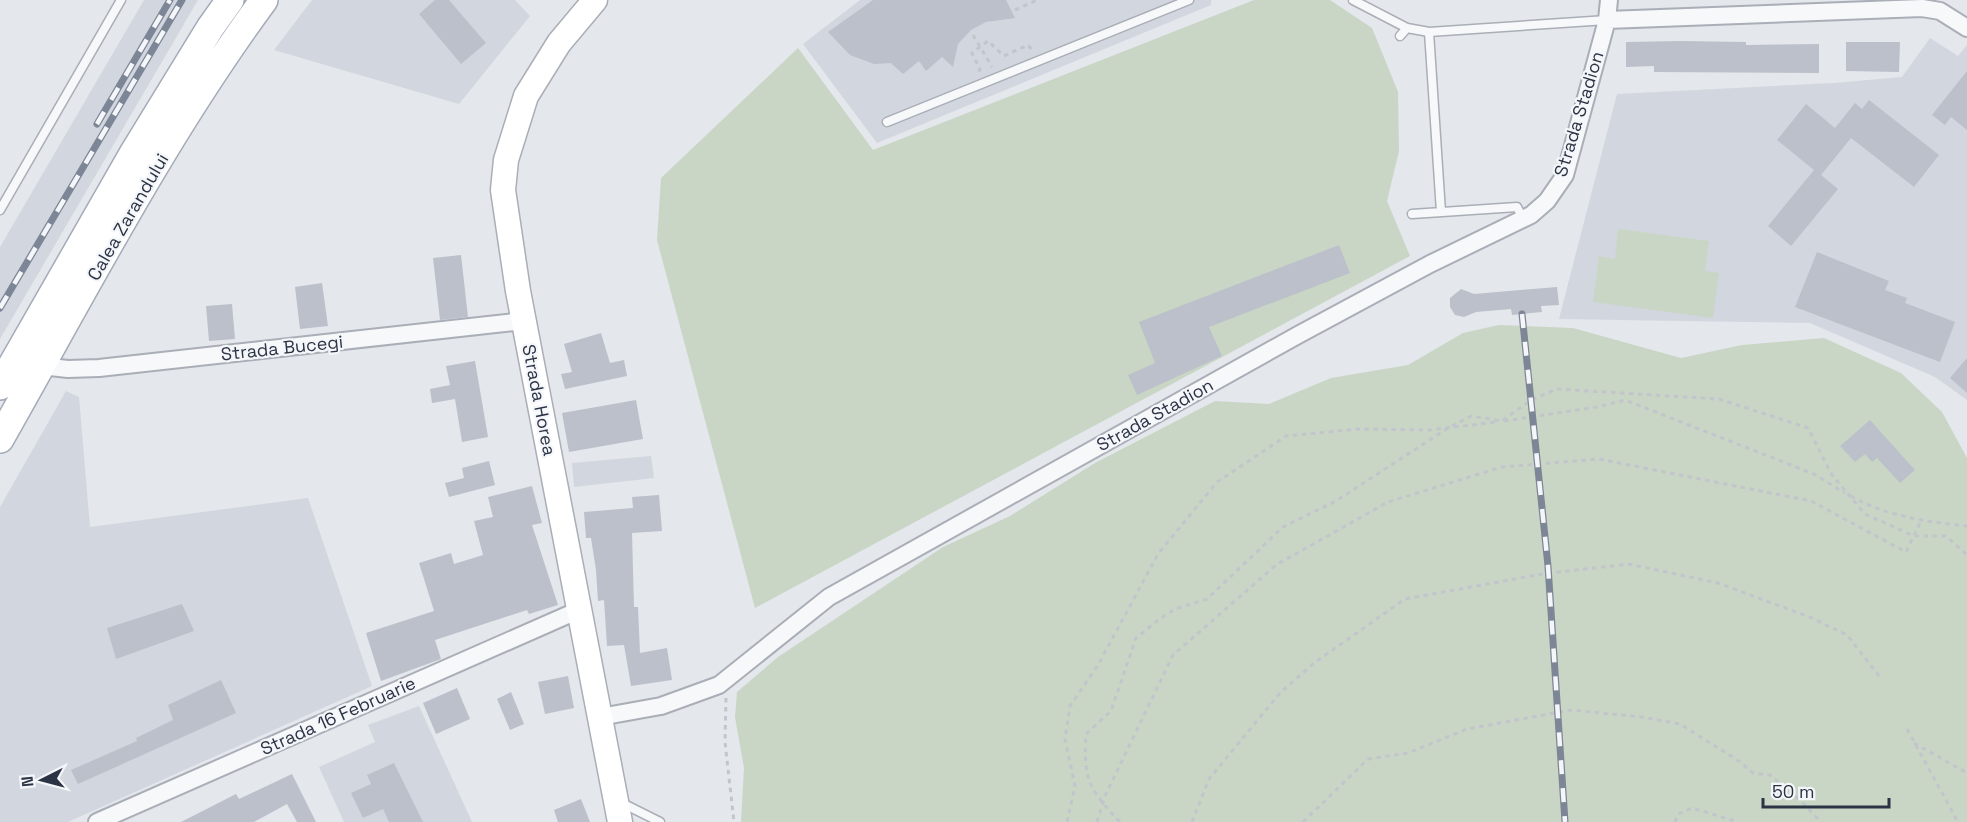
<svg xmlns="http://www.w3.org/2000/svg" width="1967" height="822" font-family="'Space Grotesk',sans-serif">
<rect width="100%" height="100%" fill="#e4e7ec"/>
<path fill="#d2d6de" d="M144,0H198L0,339V247Z
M312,0H515L530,16L459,104L274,50Z
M860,0H1211V5L877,143L803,44Z
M1930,38L1958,56L1967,45V400L1935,377L1810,323L1559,319L1617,94L1834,83L1902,77Z
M66,391L79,397L90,527L308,498L372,686L68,822H0V507Z
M651,456L654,478L574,487L572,463Z
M419,706L472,822H344L319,767L375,742L368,725Z"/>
<path fill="#c9d6c5" d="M1254,0H1330L1372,28L1398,92L1399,151L1387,201L1410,256L755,608L657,240L661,178L798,48L873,150Z
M1618,229L1709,241L1705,271L1719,273L1713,318L1593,302L1599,256L1615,259Z
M1499,325L1573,328L1681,358L1742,345L1824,338L1901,373L1942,412L1967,458V822H741L744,768L735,717L737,692L778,657L943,547L1010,516L1095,463L1215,401L1269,404L1331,378L1408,365L1463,333Z"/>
<path fill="#bbc0ca" d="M435,0H449L486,43L461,64L419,14Z
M873,0H1006L1015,18L986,22L971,30L958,44L953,67L942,57L926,71L919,61L903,74L891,63L874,64L850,55L828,32Z
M1680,41L1746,42V45L1819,44V73L1654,72V66L1626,67V42Z
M1846,42H1900L1899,72L1846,71Z
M1967,71V130L1951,117L1945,125L1932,115Z
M1869,100L1939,155L1914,187L1851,138L1821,175L1838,189L1791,246L1768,226L1814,170L1777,140L1806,104L1835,128L1855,103L1862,109Z
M1339,245L1350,273L1209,327L1222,356L1137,395L1128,375L1155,363L1139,322Z
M1817,252L1889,281L1885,290L1907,298L1905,303L1955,322L1940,362L1795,307Z
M461,255L468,317L440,320L433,258Z
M322,283L328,326L300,329L295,287Z
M1557,287L1559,305L1541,306L1542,312L1512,315L1511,309L1476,312L1464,317L1455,315L1450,307V298L1461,289L1474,294Z
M232,304L235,339L209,341L206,306Z
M601,333L610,363L624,360L627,376L565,389L561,374L572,372L564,344Z
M1967,358V393L1950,378Z
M475,361L488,437L462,442L455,399L432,403L430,389L450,385L446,366Z
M636,400L643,439L569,452L562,413Z
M1870,420L1915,470L1900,483L1877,458L1872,462L1865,454L1855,462L1840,446Z
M489,461L495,485L449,497L445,483L464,478L462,468Z
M532,486L542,523L532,525L558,605L529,614L527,610L435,640L441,659L381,681L366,633L434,611L419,563L451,553L454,564L483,555L474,521L493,517L488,497Z
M659,495L662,531L632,533L634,607H638L640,653L667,648L672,680L631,686L624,645L607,646L604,600L598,601L596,570L591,538H586L584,512L633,508L632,497Z
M182,604L194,631L116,659L107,628Z
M568,676L574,708L545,714L538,682Z
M221,680L236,713L78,784L71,770L137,741L136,738L173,720L168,705Z
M457,688L470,719L436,734L423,703Z
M511,692L524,724L510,730L497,699Z
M394,763L423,822H389L383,809L363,818L351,793L371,784L367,775Z
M292,774L316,822H297L287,804L254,822H181L236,794L239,799Z
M581,799L590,822H558L554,810Z"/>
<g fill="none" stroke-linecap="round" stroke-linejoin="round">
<defs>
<path id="lane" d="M1353,0L1407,28L1429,32L1607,20
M1429,32L1441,212
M1400,36L1407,28
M887,122L1189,0
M0,210L121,0
M1412,214L1517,207L1523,219
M620,802L660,822"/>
<path id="street" d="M1607,20L1922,8L1940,11L1967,28
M41,366L68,369L99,368L523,321
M600,717L661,706L719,685L829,597L1298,335L1430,264L1531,215L1547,201L1565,175L1607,20L1609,0
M97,822L579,610"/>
<path id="secondary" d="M595,0L559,43L526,96L506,160L503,190L518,291L620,822"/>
<path id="primary" d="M0,386L134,152L210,28L230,0
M0,439C84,291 163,137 264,0"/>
</defs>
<use href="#lane" stroke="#a9aeb7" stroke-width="11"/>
<use href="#street" stroke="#a9aeb7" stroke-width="20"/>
<use href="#secondary" stroke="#a9aeb7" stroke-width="27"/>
<use href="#primary" stroke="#a3abb8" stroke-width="30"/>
<path stroke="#c2c5cb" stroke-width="3" stroke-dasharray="4.5 4.5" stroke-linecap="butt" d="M1015,10L1037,0
M973,35L992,67
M978,71L980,70L972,53L988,41L1004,56L1028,45L1032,50
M1504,421L1597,407L1625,400L1814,474L1845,493
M1851,496C1885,516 1928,522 1967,526
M726,698L725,742L734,822
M1907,729L1958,822
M1914,743L1967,773
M1067,822L1075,786L1065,739L1070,706L1098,665L1158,554L1217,482L1286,436L1359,429L1429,430L1497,422
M1097,822L1105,796L1173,655L1276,565L1388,502L1502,467L1599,459L1811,501L1906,552L1922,519
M1120,822C1089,789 1083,780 1086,734L1111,711L1136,638L1157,621L1175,609L1207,599L1283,527L1336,501L1448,428L1471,416L1502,421L1531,400L1557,389L1719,399L1808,428L1832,475L1865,514L1914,536H1946L1967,555
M1192,822L1209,779L1280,693L1314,663L1405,599L1542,574L1629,564L1718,583L1812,618L1847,635L1880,677
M1303,822L1368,759L1408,753L1467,729L1571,710L1642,717L1680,724L1739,761L1753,773L1770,775L1801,801L1821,822
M1675,822L1678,814L1692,808L1738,822"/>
<use href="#lane" stroke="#f7f8fa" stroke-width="8"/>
<use href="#street" stroke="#f7f8fa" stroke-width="16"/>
<use href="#secondary" stroke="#fff" stroke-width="24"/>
<use href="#primary" stroke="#fff" stroke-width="27"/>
<defs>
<path id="rail" d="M97,124L170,0
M0,308L182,0
M1522,314L1548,566L1565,822"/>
</defs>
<use href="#rail" stroke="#7d8696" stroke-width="7"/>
<use href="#rail" stroke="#f4f6f9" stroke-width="4.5" stroke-dasharray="14" stroke-linecap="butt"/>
</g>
<g text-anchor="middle" stroke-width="4.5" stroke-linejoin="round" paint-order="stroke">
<g font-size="18" fill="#2b3445" stroke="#f4f6f9">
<text transform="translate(1579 114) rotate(-73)" y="6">Strada Stadion</text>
<text transform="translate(128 217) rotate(-60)" y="6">Calea Zarandului</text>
<text transform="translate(282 348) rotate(-6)" y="6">Strada Bucegi</text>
<text transform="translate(539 400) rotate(79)" y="6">Strada Horea</text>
<text transform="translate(1155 415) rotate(-29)" y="6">Strada Stadion</text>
<text transform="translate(338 716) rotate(-24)" y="6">Strada 16 Februarie</text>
</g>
</g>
<g transform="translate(42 780) rotate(264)" stroke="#f4f6f9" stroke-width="4.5" paint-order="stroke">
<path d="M0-4.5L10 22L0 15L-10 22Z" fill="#2b3445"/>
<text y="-9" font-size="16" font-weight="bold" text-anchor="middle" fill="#2b3445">N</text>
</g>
<path d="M1763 798v9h126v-9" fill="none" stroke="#2b3445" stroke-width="3"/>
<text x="1772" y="798" font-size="18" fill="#2b3445" stroke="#f4f6f9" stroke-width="4.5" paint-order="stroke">50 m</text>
</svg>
